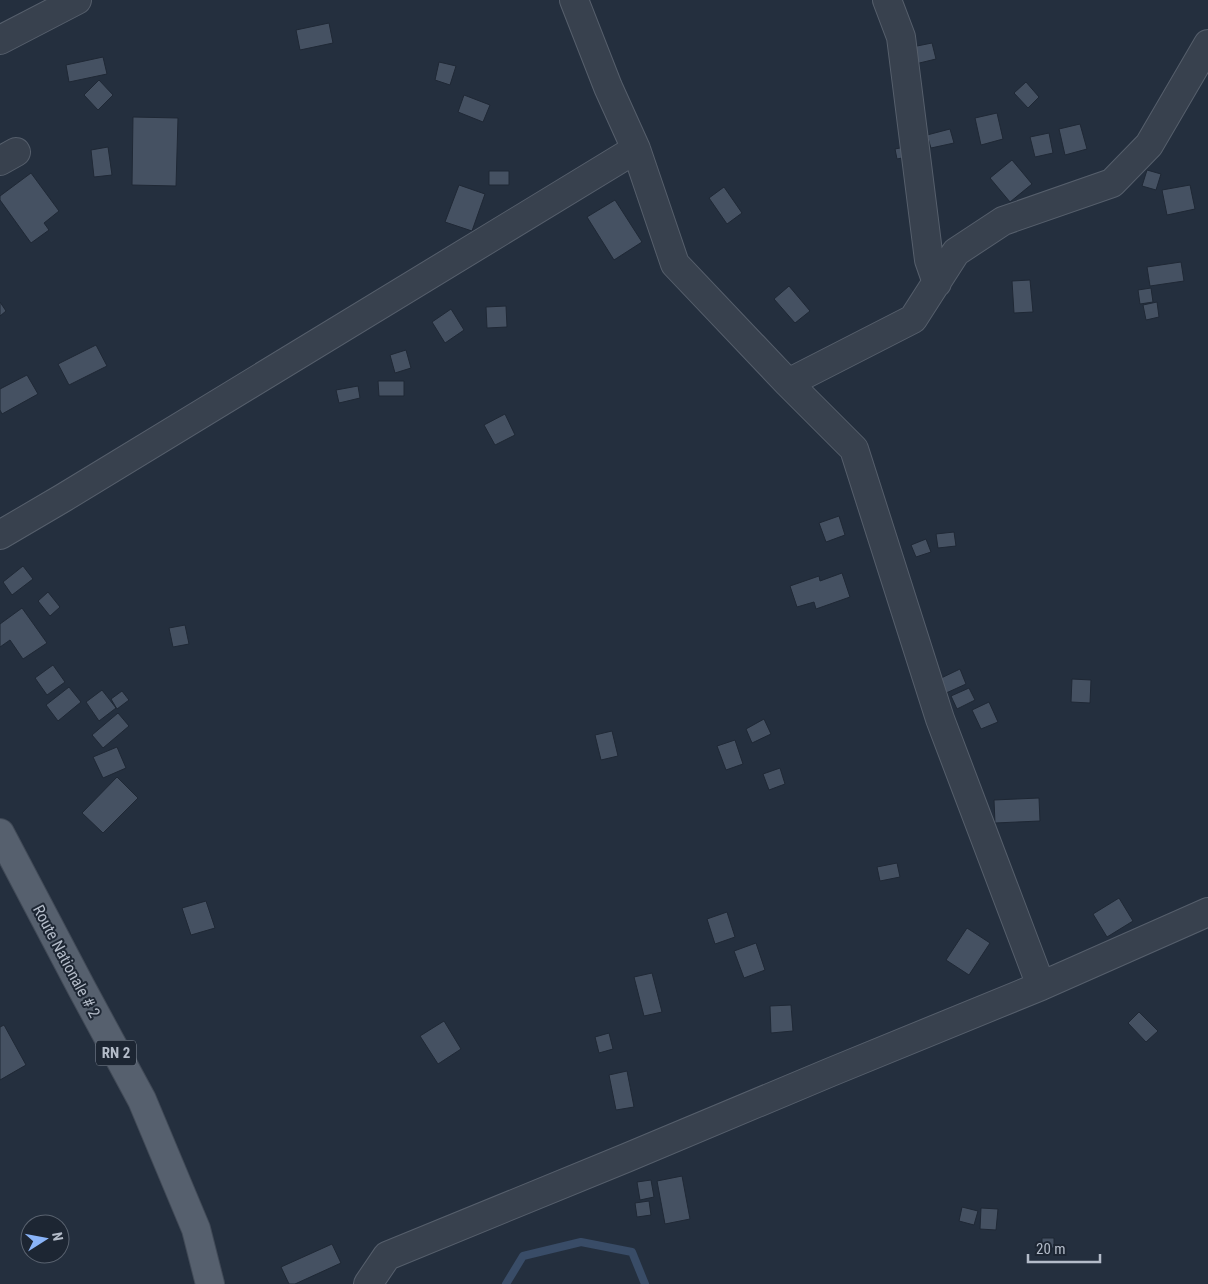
<svg xmlns="http://www.w3.org/2000/svg" width="1208" height="1284" font-family="'Roboto Condensed',sans-serif">
<rect width="100%" height="100%" fill="#242f3e"/>
<g fill="none" stroke-linecap="round" stroke-linejoin="round">
<path stroke="#394c67" stroke-width="8" d="M506,1284L523,1256L581,1242L632,1252L645,1284"/>
</g>
<path fill="#455162" stroke="#1f2835" d="M329,23L333,43L300,50L296,30Z
M932,43L936,59L911,65L907,48Z
M103,57L107,74L69,82L66,65Z
M439,62L456,66L450,85L435,80Z
M99,80L113,95L98,110L84,95Z
M1026,82L1039,97L1028,108L1014,93Z
M464,95L490,105L483,122L458,112Z
M997,113L1003,139L981,145L975,118Z
M133,117L178,118L176,186L132,185Z
M1080,124L1087,149L1065,155L1059,129Z
M950,129L954,143L931,148L927,135Z
M1049,133L1053,153L1035,157L1030,137Z
M910,146L912,156L897,159L895,149Z
M108,147L112,175L94,177L91,150Z
M1012,160L1032,184L1010,202L990,178Z
M1147,170L1161,174L1156,190L1142,186Z
M489,171H509V185H489Z
M31,173L59,211L44,223L49,230L31,243L0,200V196Z
M459,185L485,194L472,231L445,222Z
M1190,185L1195,209L1167,215L1162,190Z
M724,187L742,213L727,224L709,198Z
M615,200L642,242L614,260L587,217Z
M1181,262L1184,281L1150,286L1147,267Z
M1030,280L1033,312L1014,313L1012,281Z
M789,286L810,311L795,323L774,299Z
M1151,288L1153,302L1140,304L1138,290Z
M0,302L6,311L0,316Z
M1157,302L1159,317L1146,320L1143,305Z
M506,306L507,327L487,328L486,307Z
M451,309L464,330L445,343L432,322Z
M96,345L107,366L69,385L58,364Z
M406,350L411,368L395,373L390,355Z
M27,375L38,394L2,414L0,410V389Z
M378,381H404V396H379Z
M358,386L360,398L339,403L336,390Z
M505,414L515,435L495,445L484,425Z
M839,516L845,535L826,542L819,523Z
M954,532L956,546L938,548L936,534Z
M926,539L931,552L916,557L911,545Z
M23,566L33,579L12,595L3,582Z
M842,573L850,597L816,609L814,602L797,607L790,586L819,576L820,581Z
M48,592L60,607L50,616L38,601Z
M22,608L47,643L23,659L10,640L0,647V624Z
M185,625L189,644L173,647L169,628Z
M53,665L65,682L47,695L35,678Z
M960,669L966,684L944,694L937,680Z
M1072,679L1091,680L1090,703L1071,702Z
M69,687L81,702L58,721L46,705Z
M969,688L975,700L957,709L951,696Z
M102,690L116,708L99,721L86,702Z
M122,691L129,700L117,709L111,699Z
M989,702L998,722L981,729L972,710Z
M118,713L129,726L103,748L92,735Z
M764,719L771,734L752,743L746,729Z
M612,731L618,756L601,760L595,735Z
M735,740L743,764L726,770L717,746Z
M117,747L126,768L103,778L93,757Z
M780,768L785,784L769,790L763,774Z
M117,777L138,798L103,833L82,813Z
M1039,798L1040,821L995,823L994,800Z
M897,863L900,877L880,881L877,867Z
M1119,898L1133,921L1107,937L1093,914Z
M206,901L215,928L191,935L182,908Z
M727,912L735,937L715,944L707,919Z
M967,928L990,943L969,975L946,960Z
M756,943L765,970L744,978L734,951Z
M652,973L662,1012L644,1016L634,977Z
M791,1005L793,1031L771,1033L770,1006Z
M1139,1012L1158,1031L1146,1042L1128,1023Z
M444,1021L461,1049L438,1064L420,1036Z
M4,1025L26,1065L0,1080V1027Z
M609,1033L613,1049L599,1053L595,1037Z
M627,1071L634,1107L616,1110L609,1075Z
M682,1176L690,1219L665,1224L657,1181Z
M651,1180L654,1197L640,1200L637,1182Z
M649,1201L651,1215L637,1217L635,1203Z
M962,1207L978,1211L974,1225L959,1221Z
M981,1208L998,1209L996,1230L980,1229Z
M1042,1238H1054V1248H1042Z
M332,1244L341,1263L295,1284H289L281,1267Z"/>
<g fill="none" stroke-linecap="round" stroke-linejoin="round">
<defs>
<path id="minor" d="M574,0L608,87L636,149L675,264L788,383L854,449L940,719L1041,986
M887,0L901,37L929,260L937,283
M0,40L77,0
M0,161L16,152
M788,383L913,319L956,252L1003,221L1112,183L1149,145L1208,44
M0,535L63,498L636,149
M368,1284L387,1256L626,1158L831,1072L1041,986L1208,912"/>
<path id="primary" d="M0,833L81,987L142,1100L196,1229L210,1284"/>
</defs>
<use href="#minor" stroke="#565f6c" stroke-width="30"/>
<use href="#primary" stroke="#414a57" stroke-width="30"/>
<use href="#minor" stroke="#38414e" stroke-width="28"/>
<use href="#primary" stroke="#56606e" stroke-width="28"/>
</g>
<g text-anchor="middle" stroke-width="4" stroke-linejoin="round" paint-order="stroke">
<rect fill="#1d2633" stroke="#878f9c" stroke-width="1" x="96" y="1040.5" width="40" height="25" rx="4"/>
<g font-size="15" font-weight="bold" fill="#b4bcc9">
<text x="116" y="1058">RN 2</text>
</g>
<g font-size="16" fill="#b4bcc9" stroke="#1d2633">
<text transform="translate(67 961) rotate(62)" y="6">Route Nationale # 2</text>
</g>
</g>
<g transform="translate(45 1239) rotate(79)"><circle r="24" fill="#1d2633" stroke="#59626f"/>
<path d="M0-4L9 19L0 12L-9 19Z" fill="#8ab4f8"/>
<text y="-8" font-size="14" font-weight="bold" text-anchor="middle" fill="#b4bcc9">N</text>
</g>
<path d="M1028 1254v8h72v-8" fill="none" stroke="#b4bcc9" stroke-width="2.5"/>
<text x="1036" y="1254" font-size="15" fill="#b4bcc9" stroke="#1d2633" stroke-width="4" paint-order="stroke">20 m</text>
</svg>
